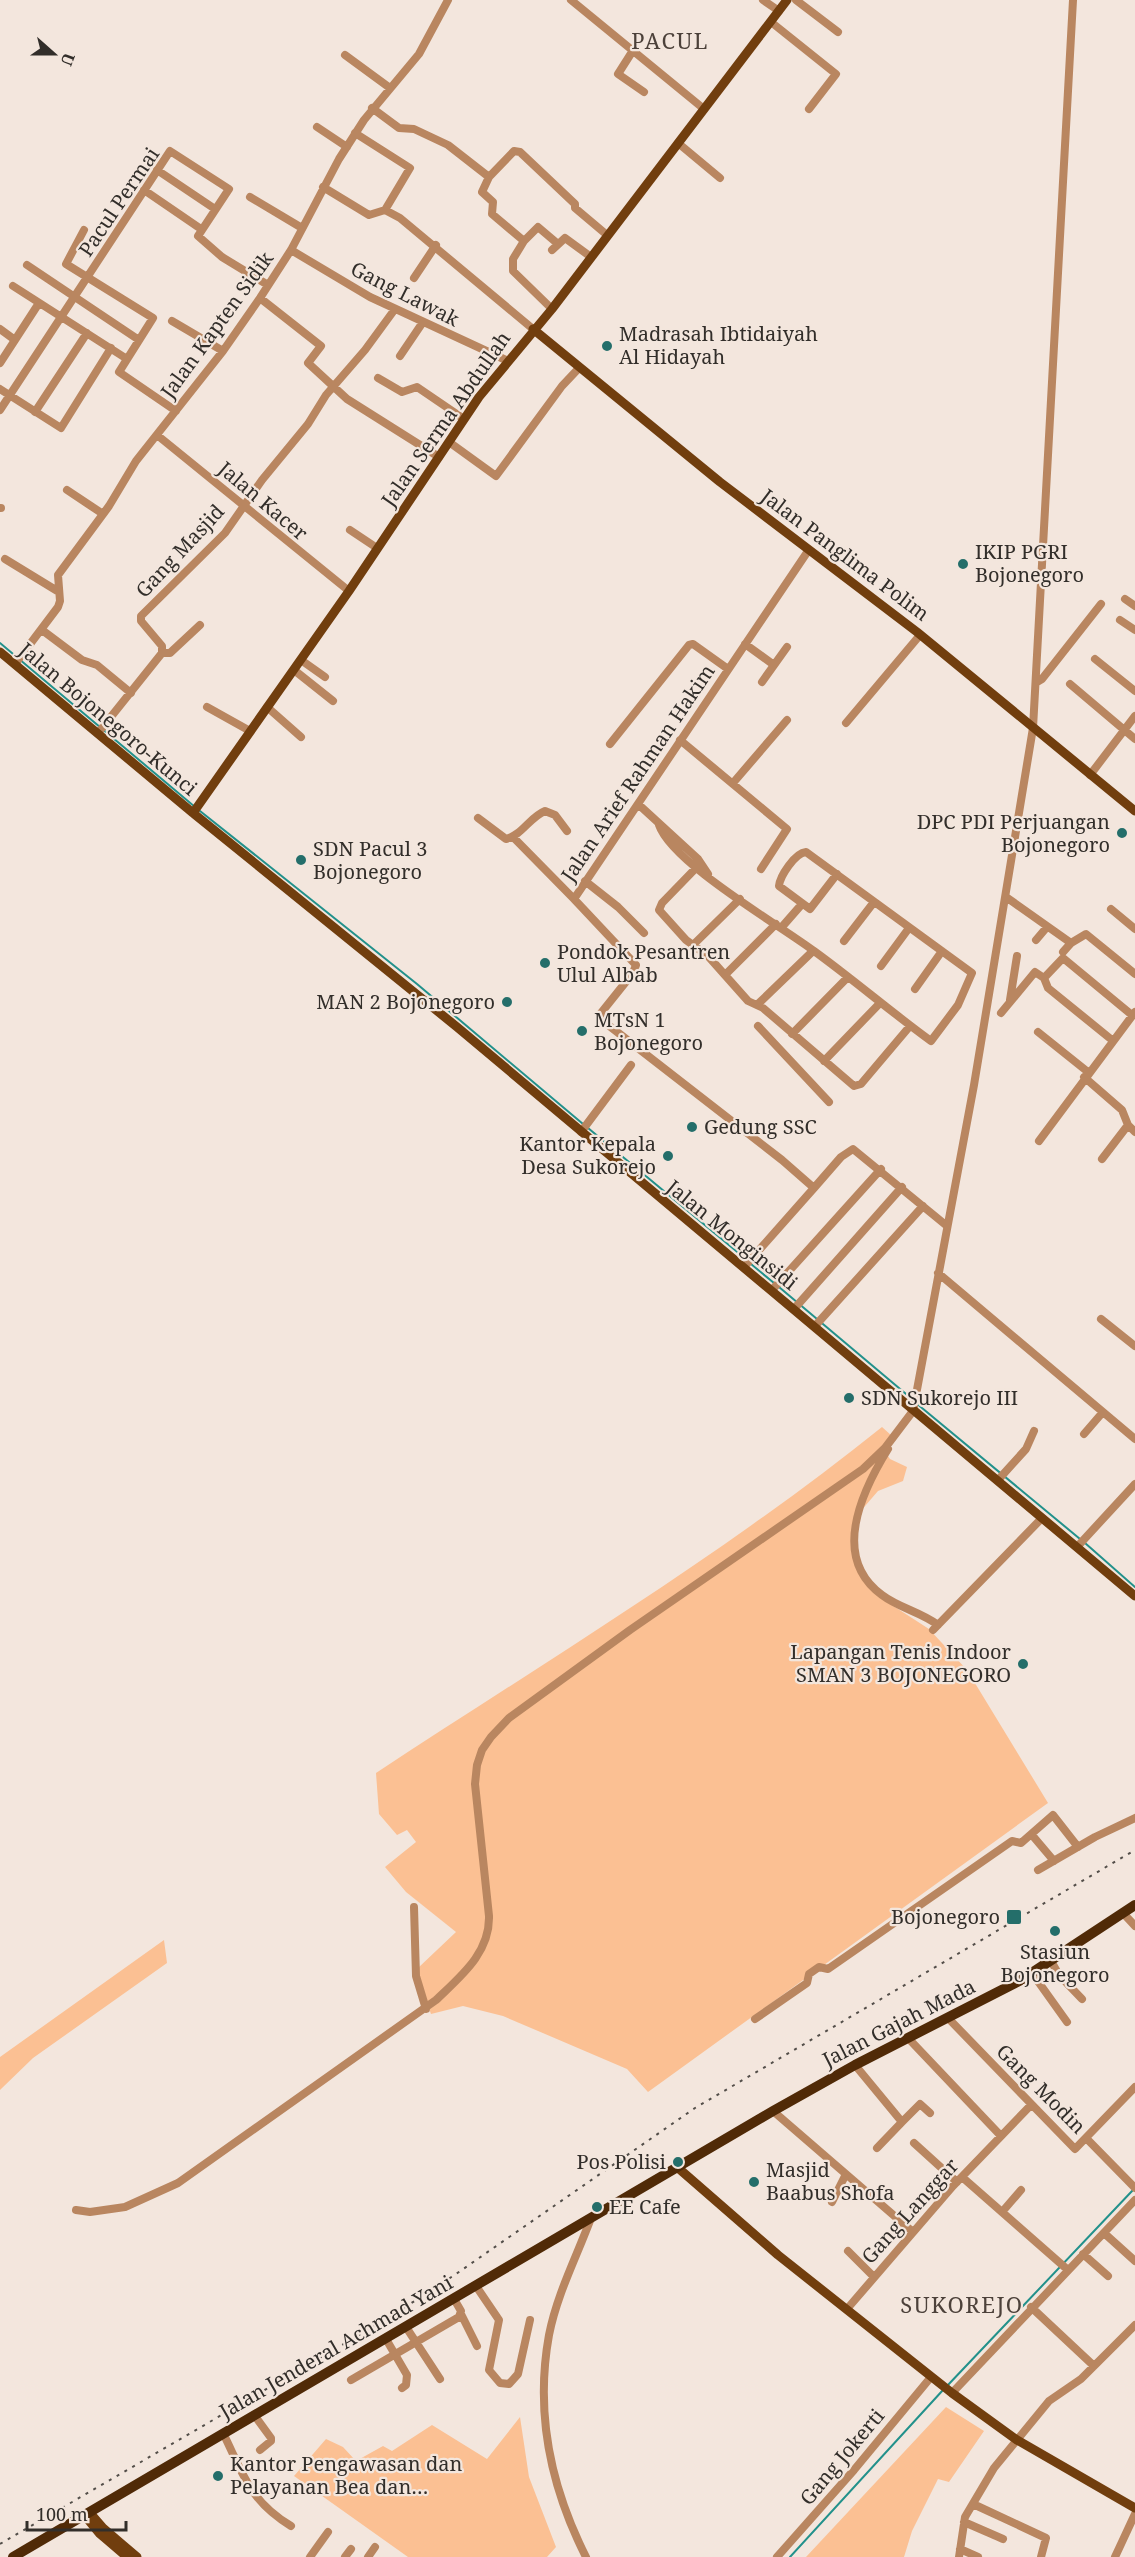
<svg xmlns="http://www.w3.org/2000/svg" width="1135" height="2557" font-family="'Noto Serif',serif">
<rect width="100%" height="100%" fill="#f3e6dd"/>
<path fill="#fbc093" d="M882,1427L892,1436L883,1449L890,1459L907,1467L903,1481L878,1491L853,1520L855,1563L881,1598L929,1629L967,1670L1048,1803L648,2092L627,2069L503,2016L463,2006L431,2014L421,1986L418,1968L456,1932L406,1892L385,1867L416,1842L407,1830L397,1835L379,1814L376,1773C546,1661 723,1555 882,1427Z
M164,1940L167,1963L33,2058L0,2090V2057Z
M946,2407L984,2431L949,2482L938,2479L912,2531L904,2557H806Z
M520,2417L529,2477L556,2547L547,2557H408L294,2476L326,2439L343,2447L356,2461L383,2446L392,2451L432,2425L487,2459Z"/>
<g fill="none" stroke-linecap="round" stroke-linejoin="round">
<path stroke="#22918b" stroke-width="2" d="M0,643L195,807
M200,811L417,984L583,1124
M588,1128L747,1260
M751,1264L774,1283
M779,1287L912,1399
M916,1403L1080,1539
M1085,1543L1135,1587
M947,2386L1133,2190
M790,2557L943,2390"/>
<path stroke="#b98660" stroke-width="8" d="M571,0L704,109
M763,0L779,11
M796,0L838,32
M771,22L836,74L809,109
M632,52L618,74L644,92
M345,55L390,88
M372,108L399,128L414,129L448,145L489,177L514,151L520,152L575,204V208L607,235
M317,127L347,147
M355,133L410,168L385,210
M678,143L720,178
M157,170L215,209
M489,177L482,192L493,202L492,214L524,241L513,259V271L552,309
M323,187L369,215L385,210L400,218L533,329
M144,190L201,229
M250,197L302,228
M84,230L66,264L153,318L119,372L176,411
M524,241L538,227L558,244
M291,250L370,297L508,361
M552,250L565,238L591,257
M27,265L139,340
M414,278L436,245
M13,286L127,359
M260,298L321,346L308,363L347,399L439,457
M172,321L223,351
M0,329L15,340
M400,356L423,322
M0,363L39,303
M378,378L402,392L417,387L464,419
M0,389L61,428L111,348
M0,410L170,151L229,189L198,236L222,257L268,285
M35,412L87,333
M157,435L349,591
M449,442L496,476L562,386L579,368
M67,490L103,514
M0,508H1
M350,530L377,548
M5,559L59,592
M1125,599L1135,606
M1120,620L1135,630
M42,630L82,660L97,665L131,693
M745,644L774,665
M162,653H170L200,625
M1095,659L1135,691
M301,660L325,677
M15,664L58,607L60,601L58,575L109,506L136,461L223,351L260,298L291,250L339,159L364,120L419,54L448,0
M294,670L333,701
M762,682L787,647
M1037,682L1042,679L1101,604
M1070,684L1135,739
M207,707L250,731
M267,707L301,737
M846,723L920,635
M98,733L162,653V646L141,621V616L225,533L262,480L308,424L326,395L365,350L395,309
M680,740L787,829L761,869
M610,744L689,645L693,644L728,669
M1090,775L1135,716
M733,783L787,720
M638,804L698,859L708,874
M478,818L506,839C522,835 530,817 545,811L555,815L567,831
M659,825C672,863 778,924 814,951C854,980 891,1012 931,1041L958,1005L972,973L806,852C795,853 780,876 779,886L810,909L837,874
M513,837L574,899
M695,869L662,903L659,910L686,940L708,956L748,1001L763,1008L854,1086L861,1084L910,1026
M585,881L618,907L644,933
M1006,897L1071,943L1086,934L1135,974
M1111,909L1135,929
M781,928L802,904
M1036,940L1047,927
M844,941L874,902
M693,945L740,899
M1063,952L1071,943
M881,966L909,928
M725,975L776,924
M915,989L942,951
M1010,1000L1017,956
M758,1004L813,951
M1001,1013L1035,972L1044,978
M758,1026L829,1102
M1038,1032L1088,1072
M792,1034L848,977
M1112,1040L1048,988L1044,978L1063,958L1132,1015
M824,1061L880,1003
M1084,1077L1122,1110L1128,1125L1135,1132
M581,1132L631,1065
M1039,1141L1135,1012
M1102,1159L1128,1125
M814,1188L841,1157L853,1149L947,1226
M744,1267L814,1188L782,1160L603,1021L601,1013L633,973L636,965L574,899L808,551
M938,1273L1135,1439
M772,1290L881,1169
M794,1309L902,1187
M1101,1319L1135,1346
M815,1326L923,1206
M1084,1434L1103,1412
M888,1449C862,1491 830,1557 882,1595C899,1608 921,1612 938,1625
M998,1480L1026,1449L1034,1431
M1077,1547L1135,1484
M933,1630L1042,1518
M1032,1835L1054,1861
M1038,1870L1095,1837L1135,1818
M414,1907L416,1976L426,2009
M1123,1913L1135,1926
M1051,1961L1059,1975L1082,1999
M1032,1973L1067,2022
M948,2018L1075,2149L1135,2087
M755,2019L807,1983L809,1974L819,1967L828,1969L1012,1841L1021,1843L1053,1815L1078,1847
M908,2038L1001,2136
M855,2065L902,2122L877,2148
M773,2111L913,2232
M902,2122L920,2104L930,2113
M1087,2139L1135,2188
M914,2143L957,2182
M962,2177L1068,2270
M832,2202L846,2174
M76,2210L90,2212L125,2207L178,2183L436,2000C461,1976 490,1953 489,1916L475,1784L477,1765L482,1750L491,1737L509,1718L630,1630L863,1469L885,1448L913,1411L974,1085L1033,728L1073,0
M1002,2212L1021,2190
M1104,2233L1135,2261
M848,2251L874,2277
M1083,2254L1108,2276
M476,2286L499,2320L489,2370L500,2383L509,2384L518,2374L530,2320
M1031,2307L1094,2366
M847,2309L953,2186L1031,2105
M461,2314L477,2346
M406,2327L440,2379
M386,2339L407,2375L406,2385L402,2388
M351,2380L459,2317L461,2311L454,2299
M952,2393L1135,2200
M255,2416L271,2438V2441L260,2450
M224,2435C244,2476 250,2501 291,2526
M973,2504L1046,2538L1041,2557
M964,2522L1003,2539
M960,2549L978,2557
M310,2557L328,2532
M345,2557L351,2549
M368,2557L375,2547
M586,2557C551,2488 535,2412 549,2335C557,2294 577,2256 591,2218
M777,2557L854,2470L931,2377
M959,2557L965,2517L994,2468L1049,2401L1081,2379L1135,2325
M1115,2557L1135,2514"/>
<path stroke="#713e0e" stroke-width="9" d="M533,329L720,482L917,632L1135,811
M0,652L193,813L457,1027L1135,1596
M193,813L349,591L479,397L552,309L787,0
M677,2167L778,2255L952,2393L1017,2440L1135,2508
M90,2513L103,2528L137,2557
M85,2516L99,2533L127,2557"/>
<path stroke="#502a07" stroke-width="10" d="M13,2557L773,2111L855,2065L1021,1980L1135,1905"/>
<path stroke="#534e49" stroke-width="2" stroke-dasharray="3 6" stroke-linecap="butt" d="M0,2544L390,2317L456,2274L695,2108L1135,1850"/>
</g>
<g fill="#246e6a" stroke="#f3e6dd" stroke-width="2">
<circle cx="607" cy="346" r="6"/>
<circle cx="963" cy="564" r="6"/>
<circle cx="1122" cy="833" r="6"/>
<circle cx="301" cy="860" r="6"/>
<circle cx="545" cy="963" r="6"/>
<circle cx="507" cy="1002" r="6"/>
<circle cx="582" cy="1031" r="6"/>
<circle cx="692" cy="1127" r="6"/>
<circle cx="668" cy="1156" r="6"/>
<circle cx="849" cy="1398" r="6"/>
<circle cx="1023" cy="1664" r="6"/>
<rect x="1006" y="1909" width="16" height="16" rx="3"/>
<circle cx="1055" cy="1931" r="6"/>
<circle cx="678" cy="2162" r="6"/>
<circle cx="754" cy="2182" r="6"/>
<circle cx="597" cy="2207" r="6"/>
<circle cx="218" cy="2476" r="6"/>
</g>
<g text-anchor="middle" stroke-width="4.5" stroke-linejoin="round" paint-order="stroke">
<g font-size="20" fill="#322e2a" stroke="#f3e6dd">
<text transform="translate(119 202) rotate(-56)" y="7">Pacul Permai</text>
<text transform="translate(405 294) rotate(27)" y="7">Gang Lawak</text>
<text transform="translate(217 325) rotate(-54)" y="7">Jalan Kapten Sidik</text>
<text transform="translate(446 419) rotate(-55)" y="7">Jalan Serma Abdullah</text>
<text transform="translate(263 501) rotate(40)" y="7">Jalan Kacer</text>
<text transform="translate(180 551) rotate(-47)" y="7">Gang Masjid</text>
<text transform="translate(845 555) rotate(37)" y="7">Jalan Panglima Polim</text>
<text transform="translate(108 719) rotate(40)" y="7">Jalan Bojonegoro-Kunci</text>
<text transform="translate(638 773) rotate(-56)" y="7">Jalan Arief Rahman Hakim</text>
<text transform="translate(732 1235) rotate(39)" y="7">Jalan Monginsidi</text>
<text transform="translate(899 2023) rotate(-27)" y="7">Jalan Gajah Mada</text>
<text transform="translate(1041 2089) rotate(45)" y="7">Gang Modin</text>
<text transform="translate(910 2211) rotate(-48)" y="7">Gang Langgar</text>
<text transform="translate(336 2347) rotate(-30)" y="7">Jalan Jenderal Achmad Yani</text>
<text transform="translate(842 2457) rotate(-50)" y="7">Gang Jokerti</text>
</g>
<g font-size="20" fill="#322e2a" stroke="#f3e6dd" text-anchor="start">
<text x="619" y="341">Madrasah Ibtidaiyah<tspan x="619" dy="23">Al Hidayah</tspan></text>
<text x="975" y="559">IKIP PGRI<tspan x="975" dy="23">Bojonegoro</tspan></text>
<text x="1110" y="829" text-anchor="end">DPC PDI Perjuangan<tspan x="1110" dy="23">Bojonegoro</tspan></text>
<text x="313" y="856">SDN Pacul 3<tspan x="313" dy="23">Bojonegoro</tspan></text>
<text x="557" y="959">Pondok Pesantren<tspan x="557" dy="23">Ulul Albab</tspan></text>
<text x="495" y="1009" text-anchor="end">MAN 2 Bojonegoro</text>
<text x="594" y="1027">MTsN 1<tspan x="594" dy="23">Bojonegoro</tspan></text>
<text x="704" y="1134">Gedung SSC</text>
<text x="656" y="1151" text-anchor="end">Kantor Kepala<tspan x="656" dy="23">Desa Sukorejo</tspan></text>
<text x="861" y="1405">SDN Sukorejo III</text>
<text x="1011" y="1659" text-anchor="end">Lapangan Tenis Indoor<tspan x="1011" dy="23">SMAN 3 BOJONEGORO</tspan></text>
<text x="1000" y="1924" text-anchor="end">Bojonegoro</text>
<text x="1055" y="1959" text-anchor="middle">Stasiun<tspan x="1055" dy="23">Bojonegoro</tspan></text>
<text x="666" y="2169" text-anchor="end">Pos Polisi</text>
<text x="766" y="2177">Masjid<tspan x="766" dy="23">Baabus Shofa</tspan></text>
<text x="609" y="2214">EE Cafe</text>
<text x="230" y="2471">Kantor Pengawasan dan<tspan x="230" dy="23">Pelayanan Bea dan…</tspan></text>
</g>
<g font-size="22" letter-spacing="1.5" fill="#4c413a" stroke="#f3e6dd">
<text x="670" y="49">PACUL</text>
<text x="962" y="2313">SUKOREJO</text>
</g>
</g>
<g transform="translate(54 54) rotate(111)" stroke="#f3e6dd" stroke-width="4.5" paint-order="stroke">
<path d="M0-4.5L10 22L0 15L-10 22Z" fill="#322e2a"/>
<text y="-9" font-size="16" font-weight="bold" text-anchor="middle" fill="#322e2a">U</text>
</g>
<path d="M27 2521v9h99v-9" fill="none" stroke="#322e2a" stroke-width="3"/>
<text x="36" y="2521" font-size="18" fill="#322e2a" stroke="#f3e6dd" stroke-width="4.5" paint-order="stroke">100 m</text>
</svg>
